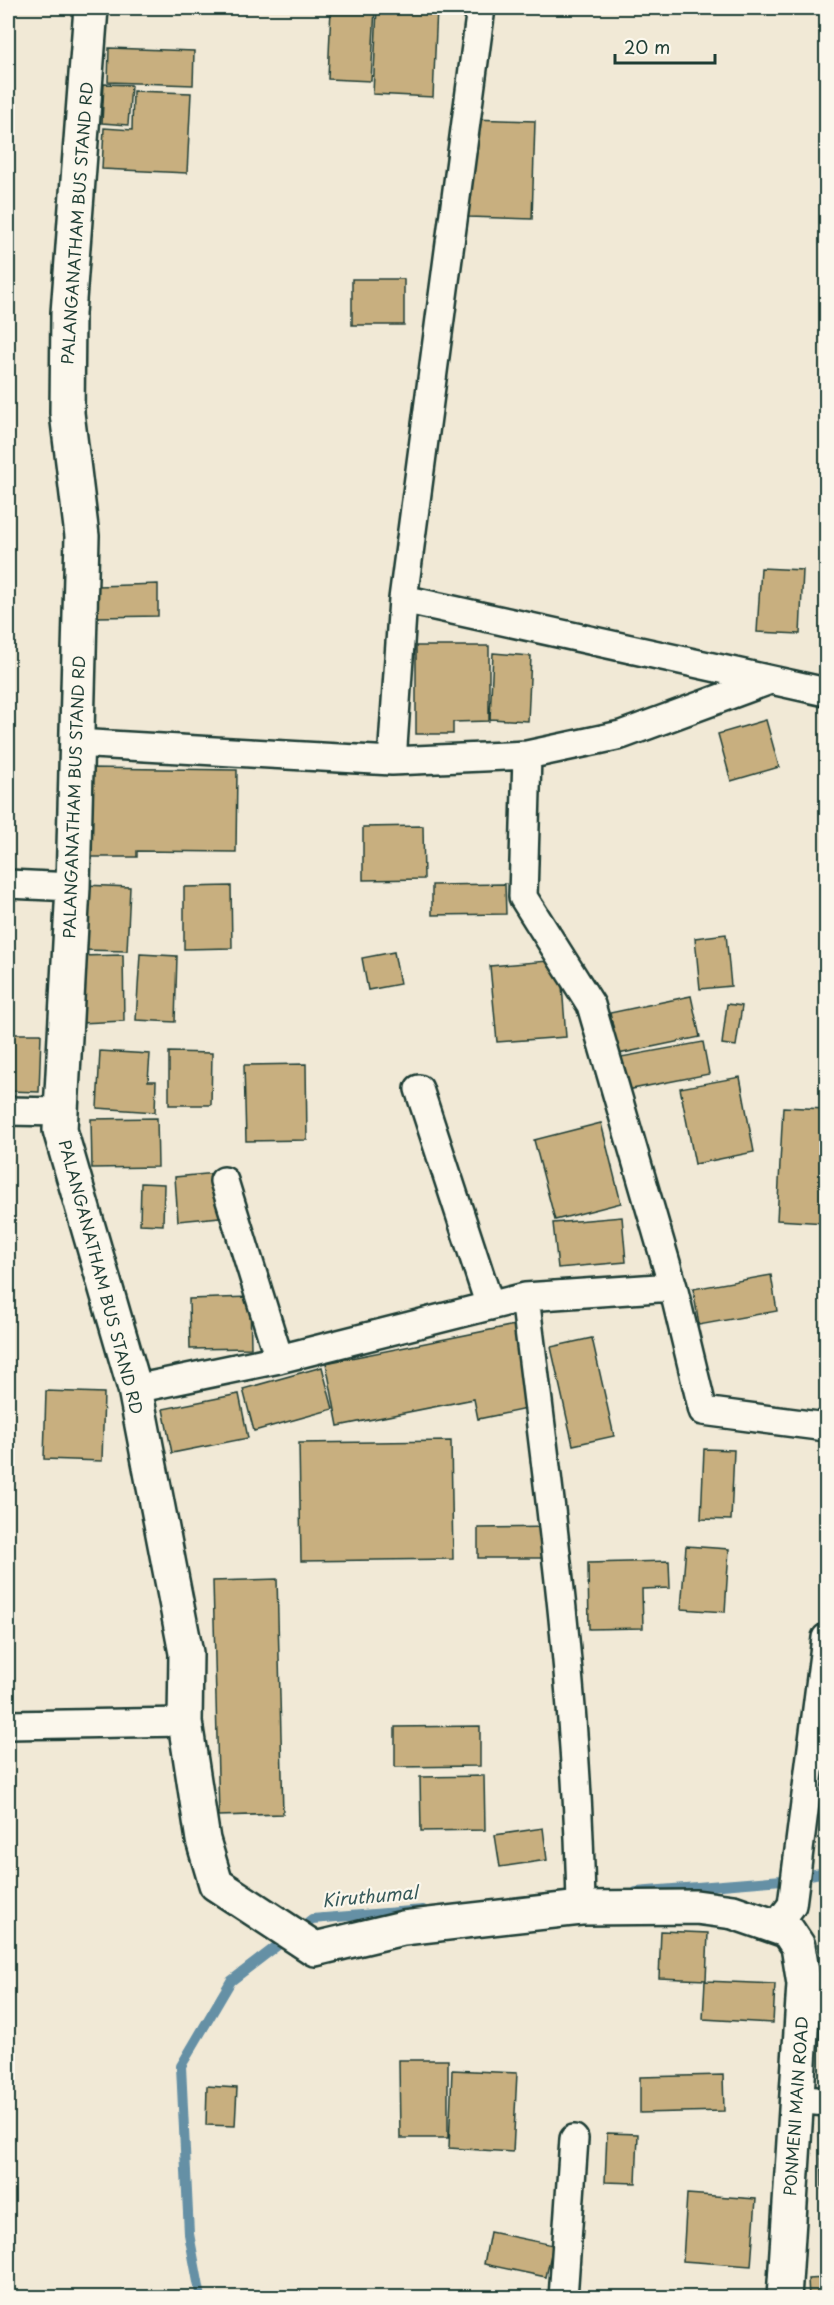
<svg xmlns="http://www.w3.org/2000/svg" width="834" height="2305" font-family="'Playpen Sans',sans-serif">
<rect width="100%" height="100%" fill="#f1e9d6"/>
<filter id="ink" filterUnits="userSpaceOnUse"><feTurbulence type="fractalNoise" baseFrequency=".0167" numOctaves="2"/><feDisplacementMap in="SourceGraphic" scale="12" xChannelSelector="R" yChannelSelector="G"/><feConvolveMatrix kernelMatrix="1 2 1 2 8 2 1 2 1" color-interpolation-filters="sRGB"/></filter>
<g filter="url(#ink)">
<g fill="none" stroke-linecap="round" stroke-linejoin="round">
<path stroke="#6590a5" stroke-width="10" d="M636,1892L782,1880L826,1872
M201,2298L189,2234L181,2066L231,1981L312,1919L423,1910"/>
</g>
<path fill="#c8af7f" stroke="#1f3d34" stroke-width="1.5" d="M331,8H375L371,81L328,79Z
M377,8H437L433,97L373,94Z
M109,48L194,51L193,85L108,82Z
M104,84L131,85L128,125L102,123Z
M133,91L191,93L187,173L102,169L104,128L132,130Z
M471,119L535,121L532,219L468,217Z
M352,279H404V325H352Z
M761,568L803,570L800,634L757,632Z
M158,584V616L98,617V586Z
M416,646H489V721L453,722V734H416Z
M493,653L531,656L528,721L490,719Z
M766,720L779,767L731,781L718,734Z
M88,768L237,770L236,852L137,851V857H87Z
M423,826L424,879L363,880V827Z
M505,884L506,914L432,915V885Z
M85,885L130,887L127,951L82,950Z
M231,886L232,948L184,949V887Z
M726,934L731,986L700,989L695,938Z
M394,952L400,984L368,990L362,958Z
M140,954L177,956L175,1022L136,1020Z
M123,955L124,1021L81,1023L79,956Z
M560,960L566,1037L497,1042L490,966Z
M691,996L700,1037L618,1054L610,1013Z
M727,1004L742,1006L736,1046L722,1044Z
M8,1034H41L39,1092L8,1091Z
M703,1042L709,1074L627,1090L621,1057Z
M100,1051L150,1054L148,1081H156L155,1112L97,1108Z
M169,1052L212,1053L211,1105H169Z
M306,1064L307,1140L246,1141L244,1065Z
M740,1077L754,1152L695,1164L680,1088Z
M783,1107L826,1109V1223L777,1220Z
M157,1118L158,1167L92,1168L91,1119Z
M601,1123L621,1203L555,1220L534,1140Z
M216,1173L220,1217L178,1221L175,1177Z
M141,1183L164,1184L163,1225L140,1224Z
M622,1217L626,1262L558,1268L553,1223Z
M771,1275L777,1311L699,1325L693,1289Z
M250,1297L251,1348L190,1349L189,1299Z
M515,1325L531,1408L478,1419L474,1399L338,1426L326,1363Z
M592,1338L614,1436L573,1445L551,1347Z
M322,1367L333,1409L254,1431L243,1389Z
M46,1391L104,1393L102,1461L44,1459Z
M239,1394L248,1438L172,1453L163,1409Z
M451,1441L453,1559L301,1561L299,1443Z
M704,1449L734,1450L731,1520L701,1519Z
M552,1527V1558H478V1528Z
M686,1546L729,1549L725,1612L681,1609Z
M669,1561L670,1588L642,1589L643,1628L589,1629L588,1563Z
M277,1579L283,1814L219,1816L213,1581Z
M480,1726V1766L395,1767V1727Z
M484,1776L485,1830L421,1831L420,1777Z
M543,1828L547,1860L500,1867L495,1835Z
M661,1931L708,1933L706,1980L659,1978Z
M705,1981L775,1984L773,2023L703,2019Z
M399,2060H448V2138H400Z
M452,2070L517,2073L513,2152L449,2148Z
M723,2075L724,2111L640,2113V2077Z
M207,2086L237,2088L235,2126L206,2125Z
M607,2133L638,2134L636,2183L605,2182Z
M821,2136H826V2189H822Z
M687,2194L756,2199L751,2266L683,2261Z
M490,2232L553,2245L546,2277L484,2264Z
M826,2278V2298H809L808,2279Z"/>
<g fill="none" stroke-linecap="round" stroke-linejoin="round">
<defs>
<path id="street" d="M481,8L403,599L826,692
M75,743L392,761L403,599
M527,755L523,897L591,1005L673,1287L703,1411L826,1427
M392,761L527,755L621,735L770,680
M8,884L73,887
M419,1089L490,1306
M8,1111L61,1112
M224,1181L279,1359
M525,1297L673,1287
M135,1389L279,1359L525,1297C550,1499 578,1703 581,1908
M8,1725L185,1722
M776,1926L792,1905L826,1638
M795,2099L826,2102
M563,2298L574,2139"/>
<path id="secondary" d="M91,8L68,313L67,413L82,536L73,887L60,1130L135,1389L186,1653L185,1722L203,1840L216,1884L315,1949L403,1928L581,1908L696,1907L733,1912L788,1931L798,1946L804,1984L784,2298"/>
</defs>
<use href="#street" stroke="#1f3d34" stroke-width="32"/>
<use href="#secondary" stroke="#1f3d34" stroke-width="38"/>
<use href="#street" stroke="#fbf7ec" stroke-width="27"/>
<use href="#secondary" stroke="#fbf7ec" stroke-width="33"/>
</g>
</g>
<g text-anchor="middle" stroke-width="4.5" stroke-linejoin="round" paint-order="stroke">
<g font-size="16" fill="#1f3d34" stroke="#fbf7ec">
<text transform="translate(77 223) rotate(-86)" y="6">PALANGANATHAM BUS STAND RD</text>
<text transform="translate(74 797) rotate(-88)" y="6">PALANGANATHAM BUS STAND RD</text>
<text transform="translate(101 1277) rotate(75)" y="6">PALANGANATHAM BUS STAND RD</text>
<text transform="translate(796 2106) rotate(-86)" y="6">PONMENI MAIN ROAD</text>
</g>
<g font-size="18" font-style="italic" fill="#36595a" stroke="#fbf7ec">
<text transform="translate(370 1897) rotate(-5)" y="6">Kiruthumal</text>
</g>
</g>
<rect width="834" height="2305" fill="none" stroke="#fbf7ec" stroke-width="30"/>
<rect x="15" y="15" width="804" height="2275" fill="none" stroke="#1f3d34" stroke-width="2" filter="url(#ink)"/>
<path d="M615 54v9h100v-9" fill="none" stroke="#1f3d34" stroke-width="3"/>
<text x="624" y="54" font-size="18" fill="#1f3d34" stroke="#fbf7ec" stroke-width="4.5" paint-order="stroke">20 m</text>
</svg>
